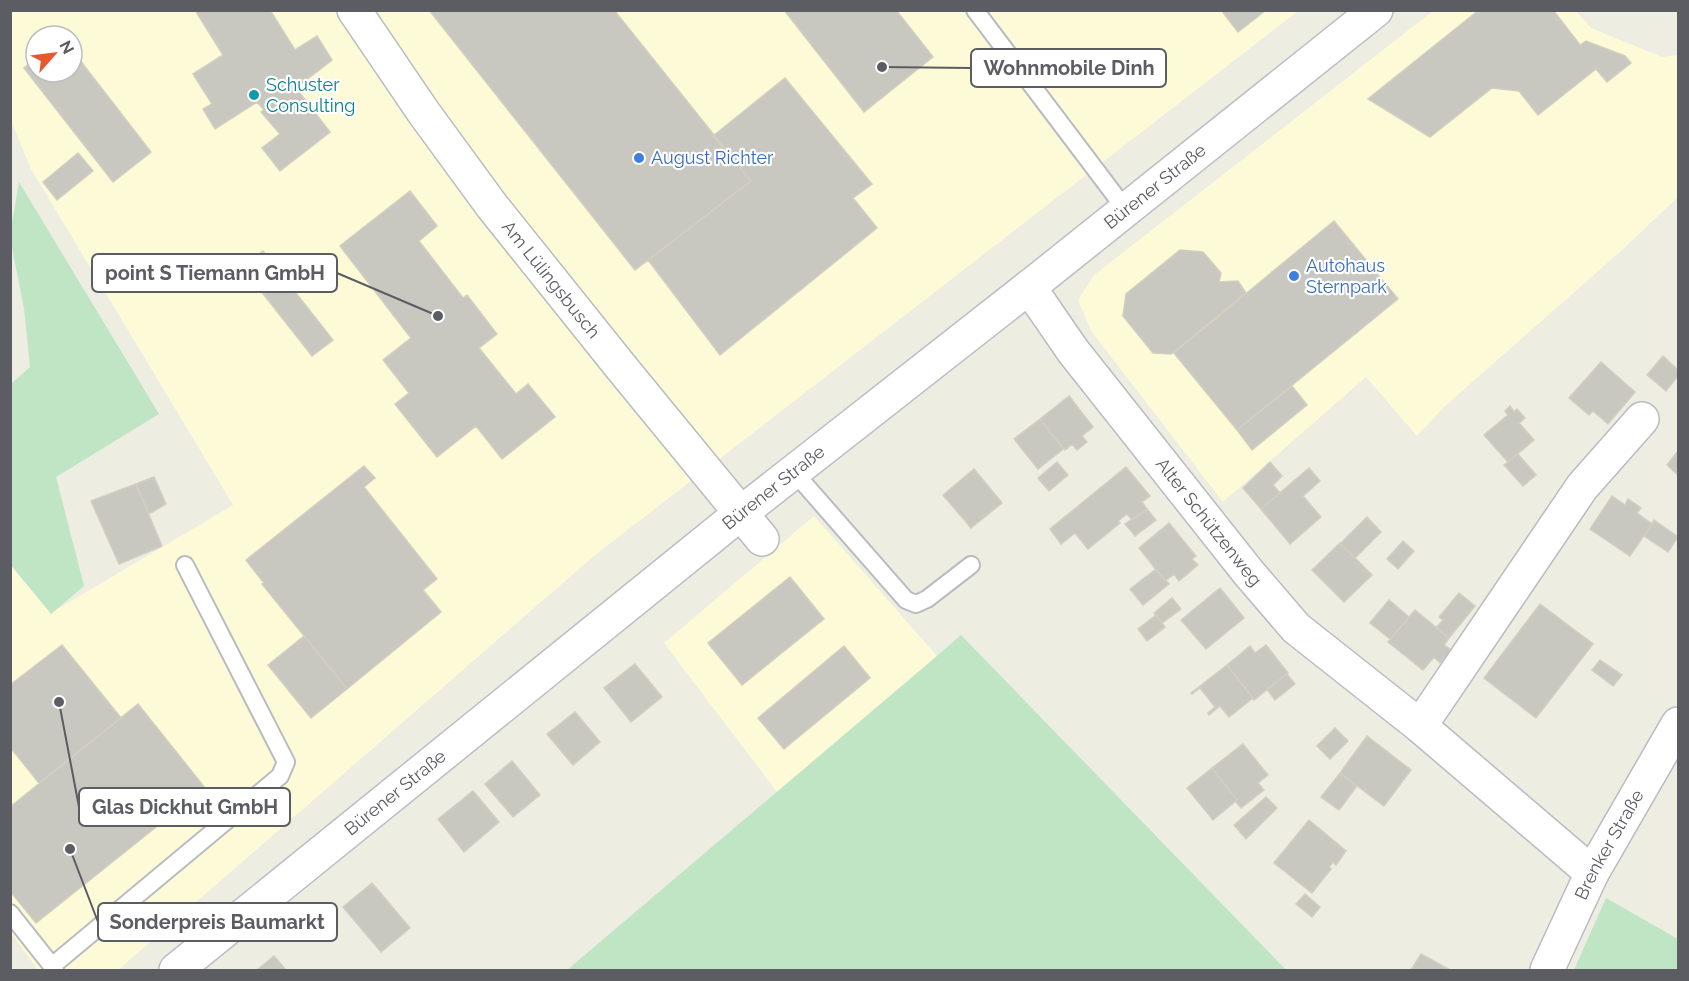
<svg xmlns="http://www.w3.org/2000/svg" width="1689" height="981" font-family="Raleway,sans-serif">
<rect width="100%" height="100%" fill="#edede2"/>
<path fill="#fdfad7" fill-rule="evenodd" d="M11,11H1298L594,556L118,970H38L11,933L10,565L51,613L233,505L31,169L11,121ZM36,36H72V72H36Z
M1433,11H1576L1591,28L1662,57L1678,55V197L1621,251L1444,407L1417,436L1366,377L1223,502L1091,331L1078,300L1094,275Z
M814,516L937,656L777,792L664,643Z"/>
<path fill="#bfe5c4" d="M19,182L159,414L56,477L84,586L51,614L11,565V384L30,367L24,308L11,243V229Z
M961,635L1286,970H567L937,656Z
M1606,898L1678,939V970H1574Z"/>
<path fill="#c8c7c0" stroke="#d2cfc1" stroke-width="1.5" d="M195,10H270L295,50L317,36L332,60L296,88L330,132L280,171L262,148L280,134L261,112L264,110L257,102L215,129L203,109L212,104L193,74L223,55Z
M429,10H614L751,181L635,270Z
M784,10H896L933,57L864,112Z
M1221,10H1266L1238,32Z
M1479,10H1553L1580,45L1586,41L1625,56L1631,63L1607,82L1596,69L1538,115L1519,91L1492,88L1430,137L1368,99Z
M72,50L151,152L113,182L24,68L36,58V72H72Z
M785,78L872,184L853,198L877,228L720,355L648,260L751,181L713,136Z
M78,153L93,171L57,200L43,182Z
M410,191L437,226L419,241L463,298L467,295L497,334L479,348L516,394L528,384L555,417L502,459L476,426L437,457L395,404L409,393L383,360L411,338L340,246Z
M1334,221L1398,299L1237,430L1174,353Z
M1180,250L1203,252L1221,273L1219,282L1238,281L1246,293L1171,354L1153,353L1123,316L1126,294Z
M263,251L333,340L312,356L242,267Z
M1663,356L1678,370V376L1666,391L1647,375Z
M1601,362L1635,392L1608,424L1593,411L1589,415L1569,398Z
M1292,386L1307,405L1252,450L1237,430Z
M1069,396L1093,427L1082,436L1087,442L1077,450L1072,444L1065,450L1040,419Z
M1510,406L1514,412L1517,409L1525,418L1519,423L1534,440L1508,462L1484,435L1508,415L1505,411Z
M1040,419L1063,449L1038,469L1014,439Z
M1678,451V475L1667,465Z
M1518,454L1536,475L1523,486L1504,465Z
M1057,462L1068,475L1049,491L1038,478Z
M1270,462L1282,476L1273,485L1280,493L1261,509L1243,488Z
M364,466L375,478L364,487L437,579L423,590L441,612L347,689L262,584L264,583L246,560Z
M1126,467L1150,496L1142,502L1147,509L1132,520L1127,514L1118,521L1120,523L1088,549L1075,533L1061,544L1050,529Z
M1309,468L1320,481L1303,496L1321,517L1290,544L1261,509Z
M974,469L1002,503L971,528L943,495Z
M154,477L166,504L149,514L136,484Z
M136,484L162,546L119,564L91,501Z
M1612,496L1625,505L1628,499L1641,508L1637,513L1652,524L1630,556L1590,529Z
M1147,509L1156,520L1135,536L1125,524Z
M1367,517L1381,532L1355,558L1340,544Z
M1654,520L1678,537L1668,552L1644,536Z
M1169,523L1196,556L1192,559L1198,565L1179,581L1174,574L1165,581L1139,548Z
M1403,541L1414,551L1398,569L1387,559Z
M1340,543L1372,575L1344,602L1312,570Z
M1156,569L1169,584L1143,605L1130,589Z
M790,577L824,619L742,685L708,643Z
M1220,588L1244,618L1206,649L1181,620Z
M1459,593L1475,606L1449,638L1436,628L1443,620L1439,617Z
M1172,598L1181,609L1162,623L1154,613Z
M1389,600L1409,617L1390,639L1370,623Z
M1540,604L1593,644L1536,718L1484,678Z
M1415,610L1449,638L1444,645L1451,650L1440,663L1434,657L1423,670L1388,642Z
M1156,615L1165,627L1147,641L1138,629Z
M304,636L347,689L311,718L268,665Z
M62,645L121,718L39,783L10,747V685Z
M1266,645L1288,673L1254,700L1227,665L1250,646L1255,653Z
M844,646L870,678L784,749L758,718Z
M1600,660L1622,675L1613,686L1592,670Z
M635,664L662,697L631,722L604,688Z
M1227,665L1253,698L1229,717L1220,706L1209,715L1208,713L1215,707L1200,688L1192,694L1191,693Z
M1287,674L1295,684L1275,700L1267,689Z
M138,704L205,788L36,923L10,891V807Z
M575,712L600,742L573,765L547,734Z
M1335,728L1348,741L1330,759L1317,746Z
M1367,736L1411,770L1384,806L1340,773Z
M1243,744L1268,775L1258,783L1264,790L1241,808L1236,802L1237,800L1212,768Z
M512,761L540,795L513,817L485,784Z
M1212,768L1237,800L1213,820L1187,788Z
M1340,773L1357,786L1339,810L1321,797Z
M473,791L499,822L464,852L438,819Z
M1266,797L1277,808L1246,839L1234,825Z
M1309,820L1346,851L1336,865L1333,862L1329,867L1331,869L1312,893L1274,863Z
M372,883L410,928L381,952L343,907Z
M1305,894L1320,907L1312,917L1296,904Z
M1421,954L1450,970H1411Z
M274,956L286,970H257Z"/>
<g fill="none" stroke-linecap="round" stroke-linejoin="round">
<defs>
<path id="service" d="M975,10L1126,210
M794,472L906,600L916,604L927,599L971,565
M10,913L52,966
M55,970L52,966L280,776L286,762L185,565"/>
<g id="minor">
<path id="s1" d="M354,10L424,113L492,206L621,367L762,539"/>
<path id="s2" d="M1029,287L1073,351L1248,572L1296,628L1420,726L1592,873"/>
<path d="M1420,726L1582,487L1642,419"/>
<path id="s3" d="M1547,970L1592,873L1678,724"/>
</g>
<g id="secondary">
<path id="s4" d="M176,970L741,513L1038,280L1376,10"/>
</g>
</defs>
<use href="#service" stroke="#babbc1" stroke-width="20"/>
<use href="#minor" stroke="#babbc1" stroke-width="36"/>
<use href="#secondary" stroke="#bbbdc4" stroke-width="36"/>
<use href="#service" stroke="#fff" stroke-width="16"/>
<use href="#minor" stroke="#fff" stroke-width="33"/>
<use href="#secondary" stroke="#fff" stroke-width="33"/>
</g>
<circle fill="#0f9aa8" stroke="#fff" stroke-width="2" cx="254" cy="95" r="6"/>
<g fill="#3f7fe0" stroke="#fff" stroke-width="2">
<circle cx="639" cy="158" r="6"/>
<circle cx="1294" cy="276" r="6"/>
</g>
<g text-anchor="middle" stroke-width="4.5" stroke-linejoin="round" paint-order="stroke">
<g font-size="18" fill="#0d838f" stroke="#fff" text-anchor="start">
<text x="266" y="91">Schuster<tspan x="266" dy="21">Consulting</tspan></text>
</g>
<g font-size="18" fill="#366cbe" stroke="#fff" text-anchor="start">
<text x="651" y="164">August Richter</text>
<text x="1306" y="272">Autohaus<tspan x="1306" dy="21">Sternpark</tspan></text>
</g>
<g font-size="18" fill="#5b5d63" stroke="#fff">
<text dy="6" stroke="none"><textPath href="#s4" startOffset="1254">Bürener Straße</textPath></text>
<text dy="6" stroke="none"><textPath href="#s1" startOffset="334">Am Lülingsbusch</textPath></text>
<text dy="6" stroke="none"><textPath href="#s4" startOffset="768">Bürener Straße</textPath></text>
<text dy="6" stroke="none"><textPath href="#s2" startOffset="296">Alter Schützenweg</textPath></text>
<text dy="6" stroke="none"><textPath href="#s4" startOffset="282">Bürener Straße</textPath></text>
<text dy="6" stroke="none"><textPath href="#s3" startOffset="140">Brenker Straße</textPath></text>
</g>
</g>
<path fill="none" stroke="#5b5d63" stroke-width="2" d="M882 67L971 68M438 316L337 273M59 702L79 807M70 849L98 922"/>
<g fill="#5b5d63" stroke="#fff" stroke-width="2">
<circle cx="882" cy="67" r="6"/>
<circle cx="438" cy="316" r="6"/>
<circle cx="59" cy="702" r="6"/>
<circle cx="70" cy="849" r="6"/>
</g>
<g fill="#fff" stroke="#5b5d63" stroke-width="2">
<rect x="971" y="49" width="195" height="38" rx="6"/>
<rect x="92" y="254" width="245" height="38" rx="6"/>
<rect x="79" y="788" width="211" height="38" rx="6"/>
<rect x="98" y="903" width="239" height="38" rx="6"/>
</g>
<g font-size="20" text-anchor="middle" font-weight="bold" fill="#5b5d63">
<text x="1069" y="75">Wohnmobile Dinh</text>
<text x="215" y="280">point S Tiemann GmbH</text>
<text x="185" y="814">Glas Dickhut GmbH</text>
<text x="217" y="929">Sonderpreis Baumarkt</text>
</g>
<rect width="1689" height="981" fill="none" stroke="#5b5d63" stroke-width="24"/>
<g transform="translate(54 54) rotate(62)"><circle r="28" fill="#ffffff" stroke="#bdbec1" stroke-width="1.5"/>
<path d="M0-4.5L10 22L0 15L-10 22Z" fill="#e7582f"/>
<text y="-9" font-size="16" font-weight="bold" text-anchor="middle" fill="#5b5d63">N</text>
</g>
</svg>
